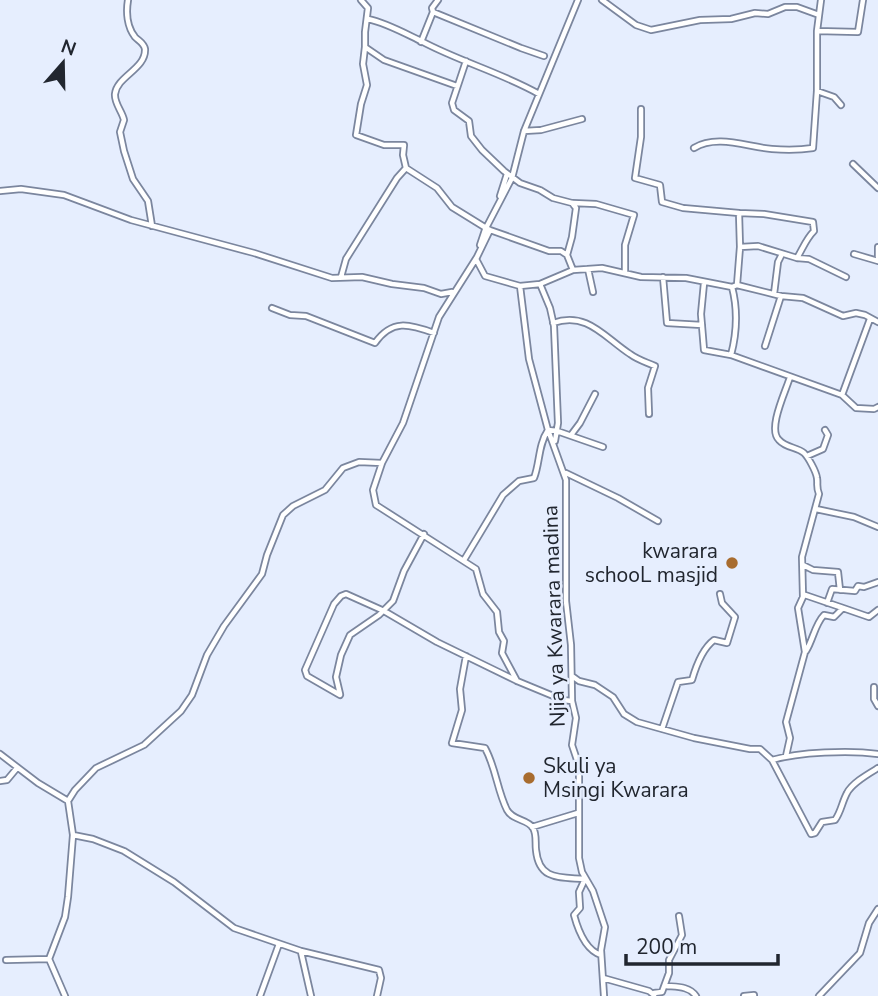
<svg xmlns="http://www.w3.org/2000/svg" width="878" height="996" font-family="'Nunito Sans',sans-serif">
<rect width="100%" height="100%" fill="#e6eefe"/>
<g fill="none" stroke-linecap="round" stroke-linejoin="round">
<defs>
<path id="street" d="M128,0C126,12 127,27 135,37C139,41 144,43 145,49C146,69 117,76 115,94C114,103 122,111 124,120L120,132L124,151L133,179L148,201L152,226
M361,0L368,8L365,32V47L384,60L457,86
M578,0L524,131L512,178L486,228L490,230L476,259L485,276L520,286L540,284L573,270L602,268L641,277L686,278L732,287L737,285L781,296L803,298L843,316L856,313L865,315L878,322
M602,0L636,25L651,30L700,20L731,19L755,13L768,14L785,7H797L819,15
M433,12L521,48L544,56
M368,19C387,23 406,34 423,42C461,62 502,73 539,94
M817,31L858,32L863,0
M421,42L433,12L432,8L438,0
M365,47L363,64L367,85L361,104L356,135L384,145H404L403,155L406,168L437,188L452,207L486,228
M466,61L452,103L454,110L469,121L471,136L482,150L504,171L520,183L540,190L553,198L572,203L576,208L572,237L567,255L573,270
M817,91L834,97L841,105
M641,109V137L635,178L660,185L662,202L683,208L739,213L740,247L737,285
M524,131L541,130L582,119
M694,148C717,134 747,147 772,149C785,150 800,150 813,148L817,91V31L821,0
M853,164L878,188
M0,191L21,189L64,195L131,220L254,253L332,278L362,277L392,284L424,288L441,294L452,292
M500,196L507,174
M573,203L596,204L634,215L625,245V273
M739,213L764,214L813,222L814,231C806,239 803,248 797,258
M490,230L549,251H561L567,255
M480,245L486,227
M740,247L758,246L797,258L809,259L846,277
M878,247V257
M854,254L878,261
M477,257L439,317L403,423L382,463L373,490L376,505L476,569L483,594L497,612L499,632L504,641L502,653L517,681
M588,269L593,292
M341,277L346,259L397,178L406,168
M663,277L667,323L702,325
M704,283L701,314L704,350L731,355L842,395L856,408L874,409L878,407
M540,284L550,308L554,326L558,423L555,441
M520,286L529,359L548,430L566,480V601L571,645L572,701L576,718L572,745L579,766V858L582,872L593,891L605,927L601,950L604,996
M774,294L778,262L782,254
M272,308L290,315L306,316L375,343C392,319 409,324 434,333
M553,323C587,311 604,337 630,354C638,360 646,362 655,366L648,388L649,414
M765,346L781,296
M731,355C737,332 738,310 732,287
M842,395L870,319
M571,435L580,423L595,394
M807,456L823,449L828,435L825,430
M566,473L618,498L658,521
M816,509L854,517L878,527
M464,560L503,495L519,481L534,478C540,463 538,445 548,430L557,431L603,447
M803,565L813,570L838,572L840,590
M803,597L805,595L843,608
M827,603L832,589L855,591L858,586L864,587L878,582
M806,651C813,640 815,624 824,615L834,617L843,608L869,617L878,610
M466,656L460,689L462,710L452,743L485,748C496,768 497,790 507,810C513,821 528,819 533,828C537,834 535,843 536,850C539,881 560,877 585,879L579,892L580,908L574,915C578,930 585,950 601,955
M572,676L579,681L595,685L613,697L624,714L637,722L694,738L750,749H760L772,760L811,834L815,833L822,822L835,820C841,812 842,802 847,793C852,783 868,774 878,768
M874,687V699L878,706
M340,694L336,677L341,655L350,635L379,615L393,601L404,571L424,534
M340,695L307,676L305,670L334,604L341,596L346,594L384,611L437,642L517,681L563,700L572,701
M662,729L678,682L692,680C696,666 702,649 714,640L727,643L735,617L722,603L720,594
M0,754L38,783L68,801
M786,756L790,738L786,722L805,652L798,608L803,597L802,557L819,494C816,487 818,484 817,478C816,471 808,457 804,453C797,447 786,448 779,440C767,429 786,391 790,377
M772,760C799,752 850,750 878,754
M0,781L7,780L17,768
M532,827L578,813
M73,835L93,839L124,851L174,882L234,928L301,951L379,970L381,978L377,996
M301,952L311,996
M6,960L49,959
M603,978L649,991L654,995
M666,986C677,987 689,986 696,996
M654,993L662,992L669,973V960L682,935L679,916
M65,996L49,959L65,917L68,897L73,835L68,801L75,790L96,768L144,745L181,711L192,695L207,655L224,626L262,574L267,555L283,515L293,506L325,490L343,468L359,462L382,463
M260,996L279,944
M744,996L754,995
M819,996L860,953L869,923L878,909"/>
</defs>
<use href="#street" stroke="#7b869e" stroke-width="8"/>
<use href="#street" stroke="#fff" stroke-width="4.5"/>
</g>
<g fill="#a86c2f" stroke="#e6eefe" stroke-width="2.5">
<circle cx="732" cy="563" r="7"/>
<circle cx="529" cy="778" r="7"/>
</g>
<g text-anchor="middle" stroke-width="5" stroke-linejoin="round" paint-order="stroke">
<g font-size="21" fill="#21262f" stroke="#e6eefe" text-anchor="end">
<text x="718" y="558">kwarara<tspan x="718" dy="24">schooL masjid</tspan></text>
<text x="543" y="773" text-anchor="start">Skuli ya<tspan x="543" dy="24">Msingi Kwarara</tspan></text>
</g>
<g font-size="21" fill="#21262f" stroke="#e6eefe">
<text transform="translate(554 616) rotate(-92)" y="7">Njia ya Kwarara madina</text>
</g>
</g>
<g transform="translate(63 63) rotate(20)" stroke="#e6eefe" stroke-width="5" paint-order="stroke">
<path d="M0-5L12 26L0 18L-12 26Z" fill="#21262f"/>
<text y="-10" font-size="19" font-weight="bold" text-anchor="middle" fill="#21262f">N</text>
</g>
<path d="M626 954v10h152v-10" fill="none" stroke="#21262f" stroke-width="3.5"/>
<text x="636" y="954" font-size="21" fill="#21262f" stroke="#e6eefe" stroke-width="5" paint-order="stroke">200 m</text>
</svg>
